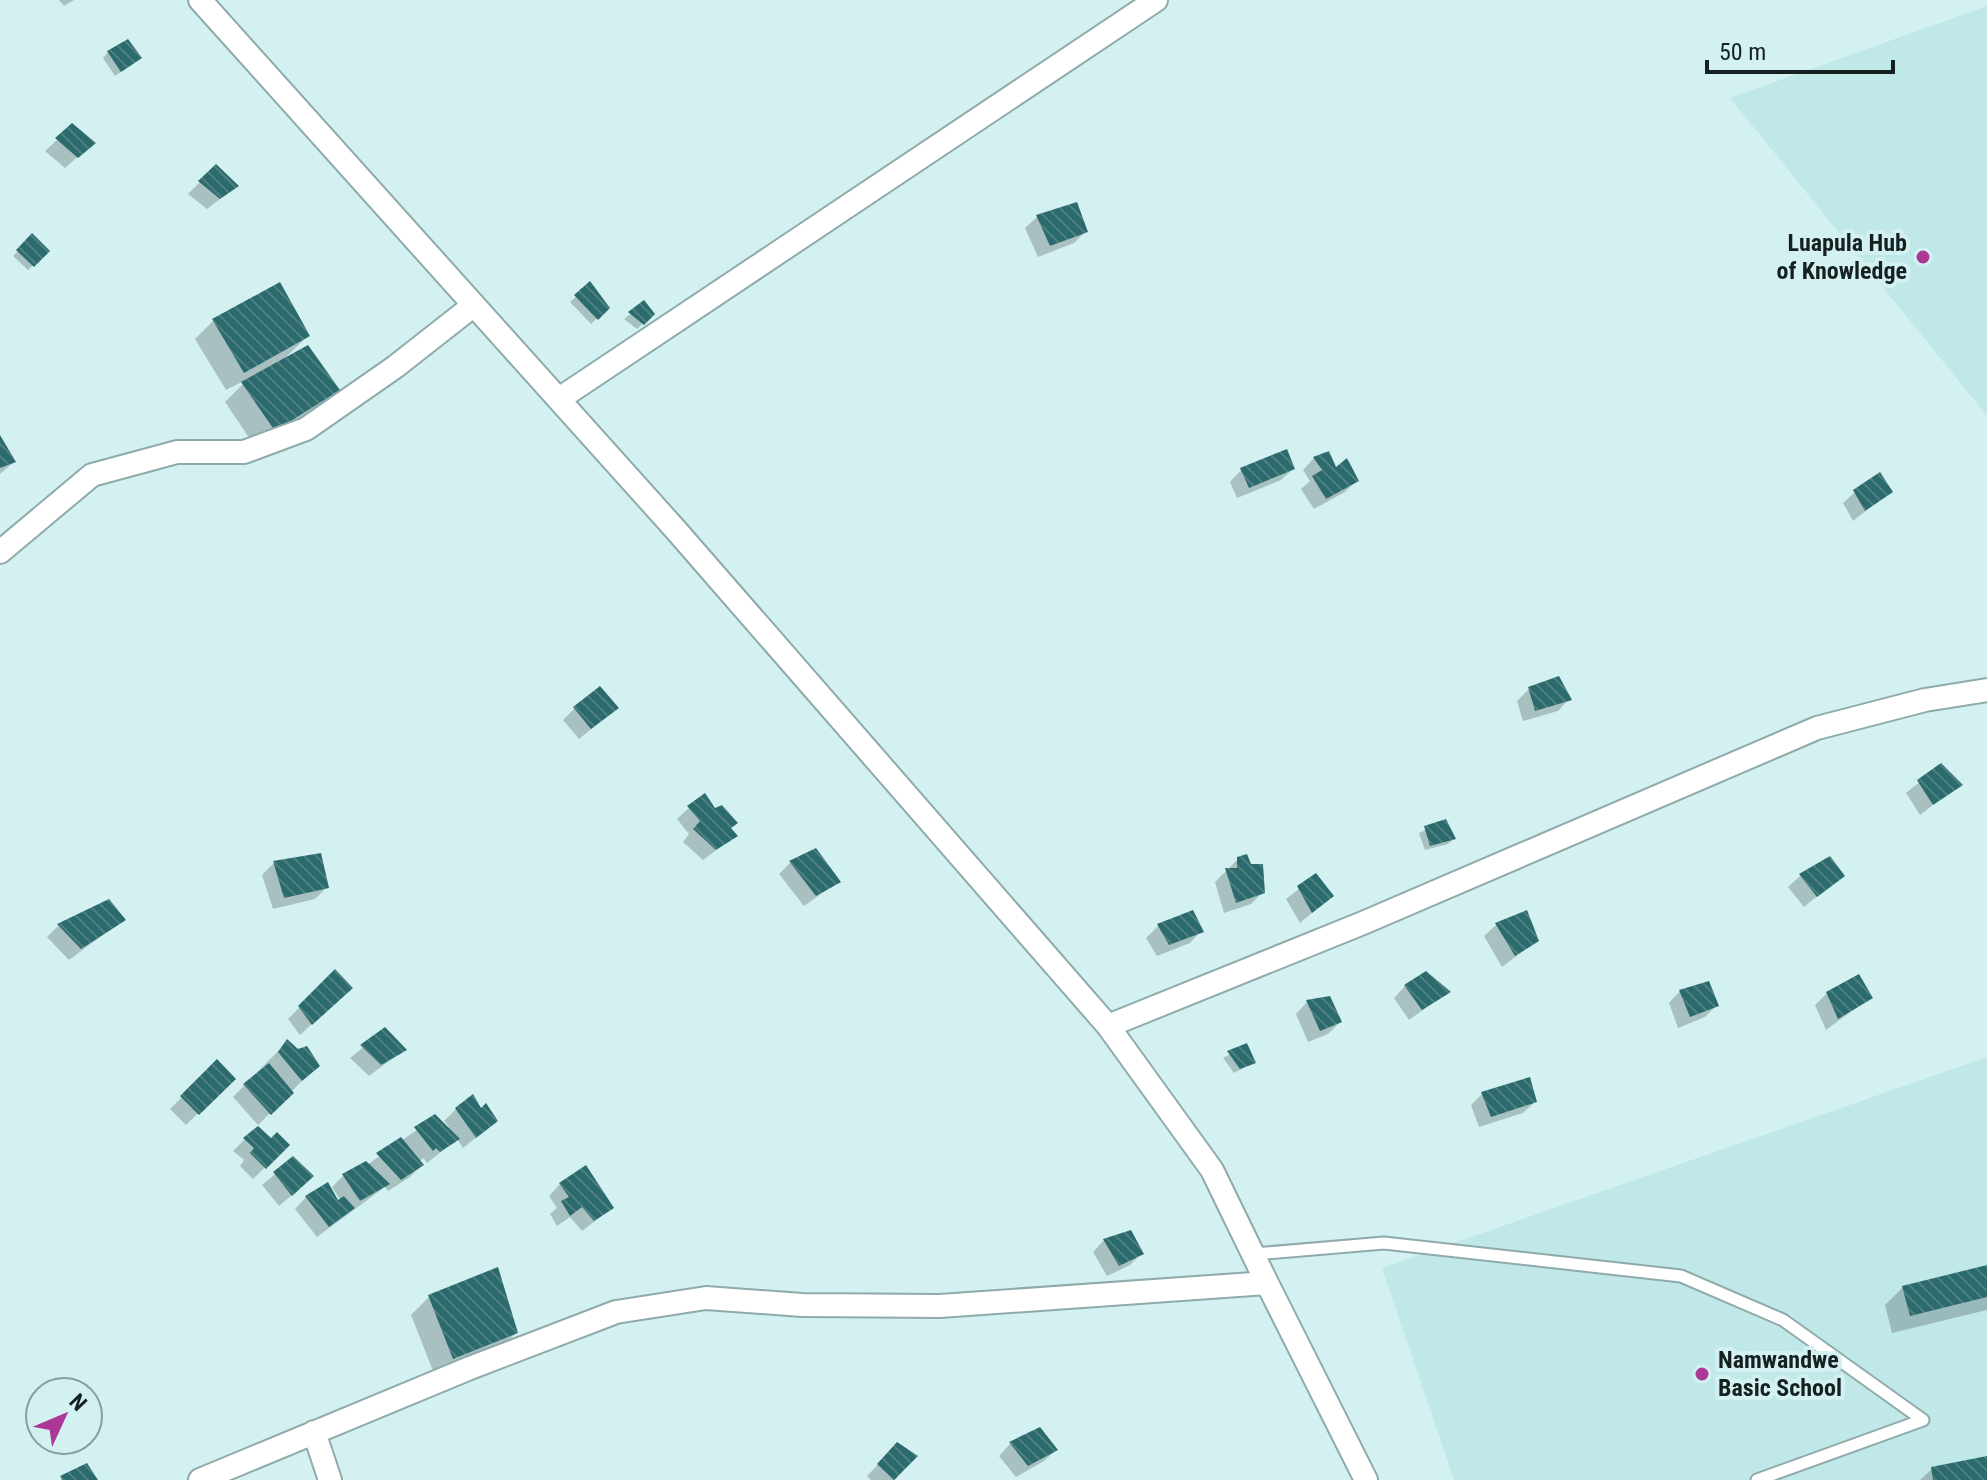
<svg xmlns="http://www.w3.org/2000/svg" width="1987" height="1480" font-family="'Roboto Condensed',sans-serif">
<defs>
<pattern id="building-back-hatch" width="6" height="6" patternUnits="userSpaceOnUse" patternTransform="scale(2)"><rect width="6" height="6" fill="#2b6b6d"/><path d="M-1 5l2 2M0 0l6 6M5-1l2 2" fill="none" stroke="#4e7f81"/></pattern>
</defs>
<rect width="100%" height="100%" fill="#d4f1f2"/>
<path fill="#c1e8e9" d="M1987,6V416L1730,98Z
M1987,1057V1480H1454L1382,1268Z"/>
<path fill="#0003" d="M59,0H74L64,6Z
M108,52L134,63L115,76L103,58Z
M72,126L81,154L65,168L45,151Z
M216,166L237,186L207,209L188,194Z
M1037,217L1086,231L1074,243L1038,257L1025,228Z
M32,236L47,251L28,270L13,256Z
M590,284L608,308L591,324L570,302Z
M644,303L653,314L637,329L624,319Z
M213,321L308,336L285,358L337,390L319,408L256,448L225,402L248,379L226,390L195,339Z
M0,439L14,462L0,474Z
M1314,458L1356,481L1345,492L1314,509L1301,489L1310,481L1303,470Z
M1293,469L1281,480L1237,498L1230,482L1241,470Z
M1855,492H1890L1853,521L1843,503Z
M1529,689L1569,699L1558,711L1523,721L1517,701Z
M575,708H617L579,739L563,720Z
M1941,765L1960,784L1920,815L1906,793Z
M689,808L714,810L736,823L730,830L735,836L703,860L683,842L689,834L677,819Z
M1445,821L1454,839L1448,844L1425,850L1419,833Z
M815,850L838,882L804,906L779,874L790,863Z
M1238,859L1263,892L1251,904L1224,913L1215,882Z
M1829,859L1842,876L1804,907L1788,887L1800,876Z
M274,863L327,887L315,899L273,909L262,875Z
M1316,876L1332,896L1300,923L1286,899Z
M108,901L123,920L69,960L47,937L58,926Z
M1192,912L1201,931L1190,943L1157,956L1146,938L1158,926Z
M1525,913L1536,941L1502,967L1484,936L1496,925Z
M335,972L339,999L300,1035L288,1019Z
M1405,986L1448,992L1409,1020L1394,998Z
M1680,991L1717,1005L1705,1017L1678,1028L1669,1003Z
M1827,993L1871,997L1826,1030L1815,1005Z
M1307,1002L1340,1022L1328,1034L1308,1042L1296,1014Z
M385,1030L404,1050L369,1076L350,1058Z
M287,1042L306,1077L258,1125L233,1097Z
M1246,1046L1254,1062L1234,1073L1223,1058Z
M217,1062L233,1079L186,1125L170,1109Z
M1482,1094L1535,1102L1523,1113L1479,1127L1471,1105Z
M456,1109L483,1132L463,1148L457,1139L427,1163L423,1158L419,1162L422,1165L410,1177L388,1191L385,1187L317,1237L295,1209L306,1197L337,1203L341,1201L332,1187L344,1175L367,1165L435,1117L445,1129L449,1127L444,1121Z
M245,1139L271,1140L288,1145L253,1179L240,1166L244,1160L233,1151Z
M293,1159L300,1188L279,1206L262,1185Z
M560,1184L612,1208L582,1231L570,1217L557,1226L550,1214L557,1208L549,1196Z
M1104,1240L1141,1254L1130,1265L1107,1276L1093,1252Z
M1987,1267V1310L1892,1333L1885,1305L1903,1287Z
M497,1270L516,1333L498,1351L435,1376L411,1315L429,1297Z
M1039,1429L1056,1450L1044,1461L1016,1477L999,1456L1010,1444Z
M915,1456L895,1480H871L867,1476L885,1457Z
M1987,1458V1480H1920L1932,1469Z"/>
<path fill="url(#building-back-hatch)" d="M128,39L142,58L121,72L107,51Z
M72,123L96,143L78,158L55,138Z
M216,164L239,186L220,199L198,181Z
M1077,202L1088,232L1050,246L1036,215Z
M32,233L50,251L34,267L16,250Z
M590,281L610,308L598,320L574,295Z
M280,282L310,336L244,373L212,319Z
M644,300L655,314L644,325L628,312Z
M308,345L340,390L275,431L241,382Z
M0,435L16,462L0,468Z
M1287,449L1295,469L1249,488L1240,468Z
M1329,451L1336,467L1347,458L1359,481L1326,499L1312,476L1322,470L1313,457Z
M1880,472L1893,492L1865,511L1853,490Z
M1559,676L1572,700L1535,711L1528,687Z
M600,686L619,708L591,729L573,707Z
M1941,763L1963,785L1933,805L1917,780Z
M705,793L715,808L722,805L738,823L731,828L738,836L716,850L693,829L700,821L687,806Z
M1446,819L1456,839L1430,846L1424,826Z
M816,848L841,882L816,896L789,861Z
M321,853L329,888L284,898L273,861Z
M1247,854L1251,864H1263L1265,893L1236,903L1225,868H1237V857Z
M1830,856L1845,876L1817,897L1799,874Z
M1316,873L1334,896L1312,913L1297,886Z
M109,899L126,920L81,949L57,924Z
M1193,910L1204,932L1169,945L1157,924Z
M1527,910L1539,941L1515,956L1495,923Z
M335,969L353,988L312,1025L298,1006Z
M1426,971L1451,992L1422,1010L1404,985Z
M1859,974L1873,998L1838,1019L1826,992Z
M1709,981L1719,1006L1690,1017L1679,990Z
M1330,996L1342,1022L1320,1031L1306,1000Z
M385,1027L407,1050L381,1065L360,1045Z
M287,1039L298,1049L307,1046L320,1066L302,1081L278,1052Z
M1247,1043L1256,1063L1240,1069L1227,1051Z
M217,1059L236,1079L199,1115L180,1096Z
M269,1063L294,1093L271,1115L243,1084Z
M1530,1077L1537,1102L1491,1117L1481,1092Z
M473,1094L481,1108L486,1103L498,1121L476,1138L455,1108Z
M435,1114L460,1139L440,1152L436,1148L433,1151L414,1127Z
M258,1126L271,1138L277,1132L290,1145L266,1169L250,1153L254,1148L243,1138Z
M401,1137L424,1165L401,1180L376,1153Z
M293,1156L314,1176L292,1196L273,1172Z
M366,1161L390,1184L360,1201L342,1174Z
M586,1165L614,1208L594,1221L582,1207L570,1216L561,1201L569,1197L559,1183Z
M328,1182L338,1200L344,1196L355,1208L329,1227L305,1196Z
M1131,1230L1144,1254L1119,1266L1103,1239Z
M1987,1265V1297L1910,1316L1902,1286Z
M498,1267L518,1333L453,1359L428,1295Z
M1040,1427L1058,1450L1028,1466L1009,1442Z
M897,1442L918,1456L894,1480L877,1464Z
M1987,1456V1480H1933L1931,1467Z
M87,1463L98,1480H62L60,1476Z"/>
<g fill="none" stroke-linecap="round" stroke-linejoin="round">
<defs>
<path id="service" d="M1254,1254L1384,1243L1681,1276L1783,1320L1923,1420
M1757,1480L1923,1420"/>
<path id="minor" d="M200,0L675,529L1108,1026L1212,1170L1267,1283
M559,399L1156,0
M0,552L92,475L177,452H244L306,429L395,367L474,305
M1108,1026L1363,923L1817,728L1925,700L1987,690
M314,1432L330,1480
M200,1480L470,1368L616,1312L706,1298L802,1305L940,1306L1267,1283L1366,1480"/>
</defs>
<use href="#service" stroke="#8faaab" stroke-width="15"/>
<use href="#minor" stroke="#8faaab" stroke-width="26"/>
<use href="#service" stroke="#fff" stroke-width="11"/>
<use href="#minor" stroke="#fff" stroke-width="22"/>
</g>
<g fill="#aa3894" stroke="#d4f1f2" stroke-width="3">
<circle cx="1923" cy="257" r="8"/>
<circle cx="1702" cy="1374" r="8"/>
</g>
<g text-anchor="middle" stroke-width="8" stroke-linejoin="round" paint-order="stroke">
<g font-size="24" font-weight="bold" fill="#152020" stroke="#d4f1f2" text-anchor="end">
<text x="1907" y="251">Luapula Hub<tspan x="1907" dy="28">of Knowledge</tspan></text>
<text x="1718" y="1368" text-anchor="start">Namwandwe<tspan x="1718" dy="28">Basic School</tspan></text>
</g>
</g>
<g transform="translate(64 1416) rotate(46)"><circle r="38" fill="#d4f1f2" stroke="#889d9e" stroke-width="2"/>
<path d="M0-6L14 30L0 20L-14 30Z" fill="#aa3894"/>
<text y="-12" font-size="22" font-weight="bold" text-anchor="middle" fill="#152020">N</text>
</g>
<path d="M1707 60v12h186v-12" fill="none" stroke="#152020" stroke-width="4"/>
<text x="1719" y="60" font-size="24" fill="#152020" stroke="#d4f1f2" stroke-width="6" paint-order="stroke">50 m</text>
</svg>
